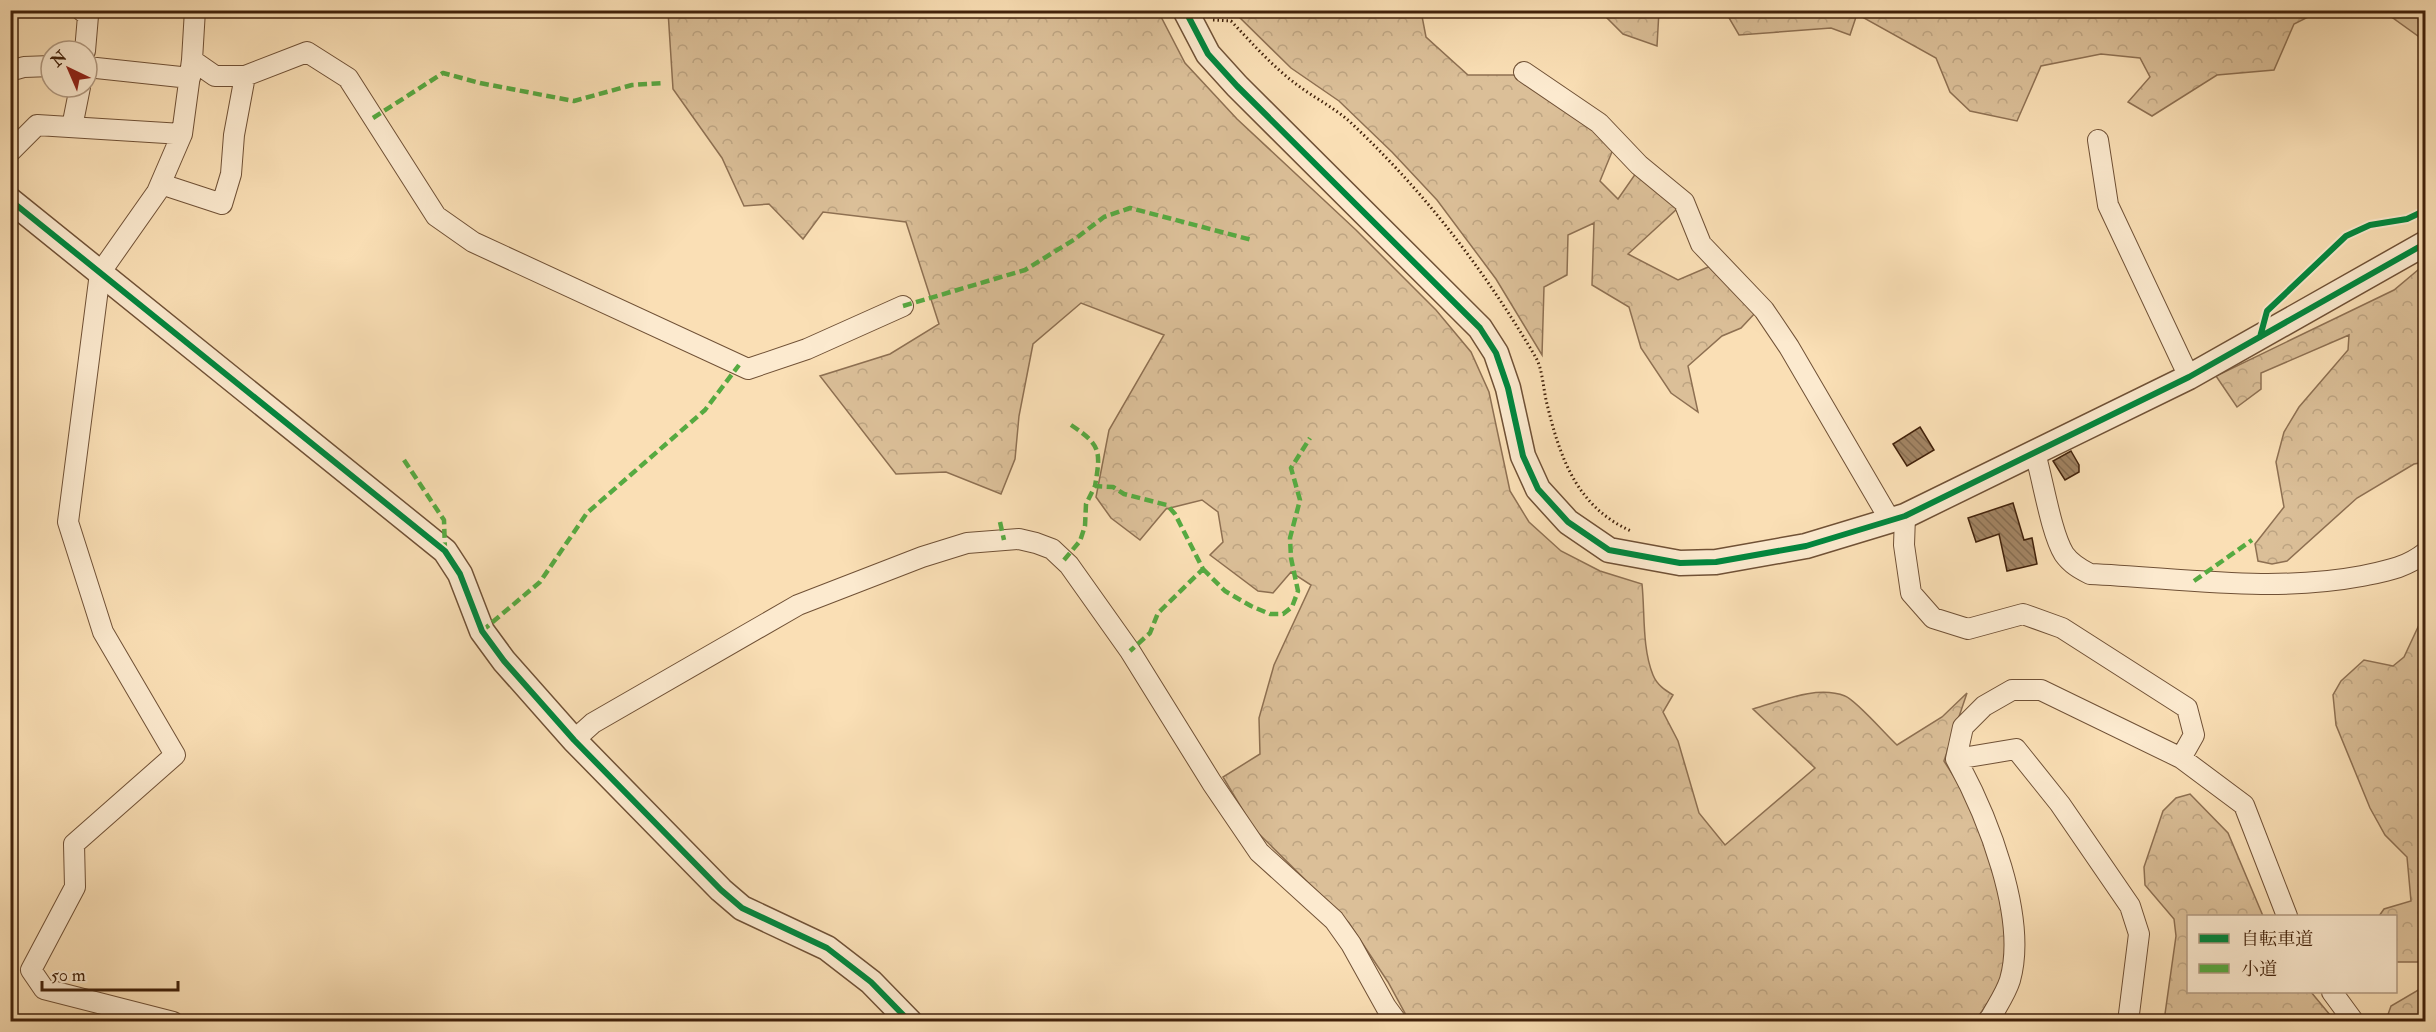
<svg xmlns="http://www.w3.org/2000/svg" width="2436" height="1032" font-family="'IM FELL Double Pica','Noto Serif JP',serif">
<defs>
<pattern id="forest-crowns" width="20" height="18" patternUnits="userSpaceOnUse" patternTransform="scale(1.5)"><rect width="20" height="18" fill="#dbbf98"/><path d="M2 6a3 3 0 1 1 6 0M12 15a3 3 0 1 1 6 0" fill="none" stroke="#bda482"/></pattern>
<pattern id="building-back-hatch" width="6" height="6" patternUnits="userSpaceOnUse" patternTransform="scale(1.5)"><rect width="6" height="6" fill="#a28463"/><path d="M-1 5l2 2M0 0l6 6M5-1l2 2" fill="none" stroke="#866c50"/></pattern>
</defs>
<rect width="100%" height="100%" fill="#fadfb5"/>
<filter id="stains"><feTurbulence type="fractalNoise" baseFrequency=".00333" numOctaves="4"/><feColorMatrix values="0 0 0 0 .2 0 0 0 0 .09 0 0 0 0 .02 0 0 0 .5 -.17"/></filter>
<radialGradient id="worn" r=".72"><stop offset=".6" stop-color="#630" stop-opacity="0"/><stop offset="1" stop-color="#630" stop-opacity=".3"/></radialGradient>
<path fill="url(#forest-crowns)" stroke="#8e7052" stroke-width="1.5" d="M668,11H1158L1185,63L1237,119L1356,230L1436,310L1471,352L1489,392L1510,491L1529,522L1561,551L1600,571L1642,584C1645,613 1642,648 1653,675C1657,685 1665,690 1673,695L1663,712L1678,741L1699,813L1725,845L1815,768L1753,709C1781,701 1817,685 1845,696C1856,700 1886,735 1897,745L1942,717L1967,693L1944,761C1953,776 1965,792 1972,808C1988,846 2012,924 2007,964C2005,981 1985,1006 1976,1020L1412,1021L1406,1015L1388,982L1349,923L1254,829L1223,777L1260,754L1259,718L1274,665L1311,585L1291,572L1273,593L1258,591L1210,555L1223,542L1218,512L1202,500L1166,509L1140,540L1111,518L1096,497L1109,430L1164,335L1081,303L1033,344L1019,416L1015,459L1001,494L946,472L896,474L820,376L890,354L939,324L906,222L823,212L803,239L769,204L744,206L722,158L673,89Z
M1211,11H1421L1426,37L1468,75H1519L1594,127L1614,147L1600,181L1618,199L1636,173L1678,208L1628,254L1678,280L1713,265L1756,312L1741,328L1722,336L1688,366L1698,412L1671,393L1641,348L1629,307L1592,285L1594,223L1568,235L1567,275L1544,287L1542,355L1496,279L1437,200L1392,152L1339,101L1291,68L1236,14Z
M1600,11H1659L1657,46L1623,34Z
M1725,11H2320L2294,24L2274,70L2217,75L2152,116L2128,102L2150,77L2140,58L2101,54L2041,66L2017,121L1970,111L1950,92L1936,58L1857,14L1850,35L1831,28L1739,35Z
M2378,11H2425V41L2383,11Z
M2425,264V462L2414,464L2357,498L2287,561L2272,564L2258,561L2255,544L2284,507L2276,462L2284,432L2299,407L2348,350L2349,335L2261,373V389L2237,407L2216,376L2394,290Z
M2425,612V962H2396V916H2379L2384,909L2411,901L2407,857L2385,835L2370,808L2336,725L2333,695L2341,681L2364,660L2393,666L2404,657Z
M2190,794L2228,833L2263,916H2188V992H2311L2335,1021H2164L2176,936L2174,919L2145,885L2144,867L2163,811L2176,798Z
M2425,986V1021L2386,1020L2391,1006Z"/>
<path fill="url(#building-back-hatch)" stroke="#42220b" stroke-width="1.5" d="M1920,427L1934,450L1907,466L1893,444Z
M2071,451L2079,465V472L2065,480L2053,461Z
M2013,503L2024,540L2032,538L2037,564L2007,571L1999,534L1976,542L1968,518Z"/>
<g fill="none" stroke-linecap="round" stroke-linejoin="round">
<defs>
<path id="minor" d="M81,10L88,16L85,51
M192,60L215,76H245L307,52L348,78L436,216L473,242L748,369L807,349L903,306
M87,67L190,78
M10,71L24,67L51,66
M1524,72L1599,123L1639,165L1684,202L1701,244L1764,310L1789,347L1890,520
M72,127L80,87
M2098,140L2108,205L2189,377
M10,152L37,125L182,134
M161,184L222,204L231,174L234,135L245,76
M2035,453C2043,480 2051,533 2064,554C2071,564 2080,569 2090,574C2181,578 2272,593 2362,576C2386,571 2406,568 2426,552
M1905,516L1904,545L1911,593L1933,618L1968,629L2023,614L2062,628L2187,708L2194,735L2181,758
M574,740L593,723L798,605L922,557L967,543L1019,539L1036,543L1052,549L1069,565L1130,651L1212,783L1259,852L1334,920L1351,944L1386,1007L1397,1022
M1956,759L2016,749L2060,804L2130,906L2139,934L2128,1022
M2332,992L2354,1022
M173,1022L44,989L31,970L75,887L74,844L175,755L103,632L68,522L100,273L157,192L182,134L192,60L195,10
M1987,1022L1991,1017C1997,1006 2006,993 2010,980C2028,917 1987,815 1956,759L1963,727L1984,706L2012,690H2041L2181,758L2244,805L2287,916"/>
<path id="tertiary" d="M1185,10L1208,54L1237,86L1480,328L1496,353L1508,388L1523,456L1538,489L1568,522L1609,550L1680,563L1716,562L1806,546L1905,516L2189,377L2426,243
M10,200L445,551L460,574L482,631L504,661L574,740L721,890L742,908L827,948L871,982L910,1022"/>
</defs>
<use href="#minor" stroke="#705136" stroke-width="22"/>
<use href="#tertiary" stroke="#705136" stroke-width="27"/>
<path stroke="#42220b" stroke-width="3" stroke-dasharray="1.5 3" stroke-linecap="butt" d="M1213,20L1231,21C1252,43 1272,66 1296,84C1313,97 1333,107 1349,121C1423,190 1483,268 1535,356C1543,369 1543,389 1547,404C1560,458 1577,507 1631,531"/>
<use href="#minor" stroke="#fceacf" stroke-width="20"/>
<use href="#tertiary" stroke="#fceacf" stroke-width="24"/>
<path stroke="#56aa41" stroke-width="4.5" stroke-dasharray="9 4.5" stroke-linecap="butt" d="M373,118L443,73L480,83L574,101L632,85L663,83
M903,306L1025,270L1075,239L1104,217L1130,208L1252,240
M1071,425C1101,445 1101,451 1095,486
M404,460L444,520L445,551
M1000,522L1004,540
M1064,560L1080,541L1085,526L1086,504L1095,486L1113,487L1124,494L1167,505L1175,514L1203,569L1158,613L1150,633L1130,651
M1203,569L1225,591L1251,606L1270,614H1283L1292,607L1298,591L1291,558L1290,538L1300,500L1291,468L1310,438
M2194,581L2252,540
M482,631L540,582L587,513L705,410L739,365"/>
<defs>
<path id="cycleway" d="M1185,10L1208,54L1237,86L1480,328L1496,353L1508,388L1523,456L1538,489L1568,522L1609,550L1680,563L1716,562L1806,546L1905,516L2189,377L2426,243
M10,200L445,551L460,574L482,631L504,661L574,740L721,890L742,908L827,948L871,982L910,1022
M2260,337L2267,311L2346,236L2370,225L2407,219L2426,210"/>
</defs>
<use href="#cycleway" stroke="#fceacf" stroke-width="10"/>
<use href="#cycleway" stroke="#00873e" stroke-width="6"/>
</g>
<rect width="2436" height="1032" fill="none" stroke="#fadfb5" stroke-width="36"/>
<rect x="12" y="12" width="2412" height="1008" fill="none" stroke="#42220b" stroke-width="3"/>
<rect x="18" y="18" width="2400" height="996" fill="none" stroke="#42220b" stroke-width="1.5"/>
<rect x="2187" y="915" width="210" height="78" fill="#fceacf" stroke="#b29a81" stroke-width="1.5"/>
<rect x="2199" y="934" width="30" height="9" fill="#00873e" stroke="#b29a81" stroke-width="1.5"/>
<text x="2241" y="945" font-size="18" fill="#42220b">自転車道</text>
<rect x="2199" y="964" width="30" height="9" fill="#56aa41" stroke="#b29a81" stroke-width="1.5"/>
<text x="2241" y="975" font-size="18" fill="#42220b">小道</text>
<g transform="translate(69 69) rotate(316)"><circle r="28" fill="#fceacf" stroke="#b29a81" stroke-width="1.5"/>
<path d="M0-4.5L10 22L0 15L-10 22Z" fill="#8f2418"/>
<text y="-9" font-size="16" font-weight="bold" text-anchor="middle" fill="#42220b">N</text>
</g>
<path d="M42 981v9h136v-9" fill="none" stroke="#42220b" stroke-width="3"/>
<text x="51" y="981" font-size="18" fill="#42220b" stroke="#fceacf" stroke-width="4.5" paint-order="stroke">50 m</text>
<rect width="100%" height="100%" filter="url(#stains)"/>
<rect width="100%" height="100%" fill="url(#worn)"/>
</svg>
